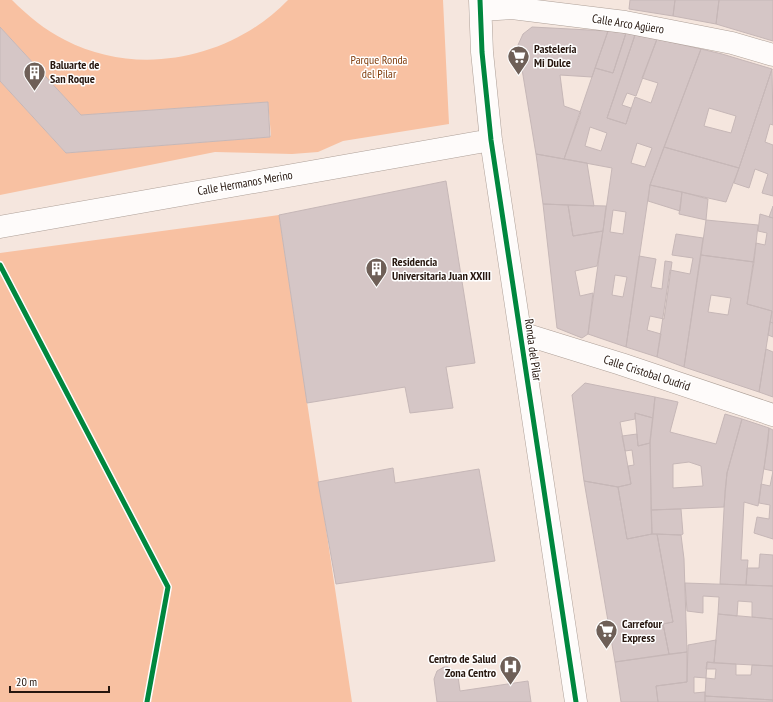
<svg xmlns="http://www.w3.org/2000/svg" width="773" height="702" font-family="'PT Sans Narrow',sans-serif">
<rect width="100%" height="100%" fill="#f5e6de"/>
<path fill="#f8c1a2" d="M0,0H12C28,16 45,30 65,40C138,78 231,59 288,0H443L449,124L343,141L318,152L292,154L215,152L0,195V81L66,153L270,137L271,135L268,102L81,115L0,27Z
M279,215L352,702H0V253Z"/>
<path fill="#d5c6c6" stroke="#c6b7b7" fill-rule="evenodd" d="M630,0H675L673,16L629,9Z
M675,0H719L716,24L673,16Z
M719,0H773V41L716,24Z
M0,27L81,115L268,102L270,137L66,153L0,81Z
M532,27L608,31L592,77L560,75L564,106L581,112L564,159L536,154L518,45L523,34Z
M608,31L626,33L613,73L595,68Z
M626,33L635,35L607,118L626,124L635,97L651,103L658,83L642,78L657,39L701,49L650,185L626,347L588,334L612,168L564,159L595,68L613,73ZM590,127L607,133L601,151L585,146ZM637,143L652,148L645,167L631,163ZM613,210L626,212L623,234L610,232ZM615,275L627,277L623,297L612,295Z
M635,35L657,39L636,96L627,93L622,105L631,108L626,124L607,118Z
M701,49L722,54L772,69L739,168L664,147ZM709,108L736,116L731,133L704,126Z
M772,69L773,125L770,124L765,142L773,145V196L762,193L768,174L755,169L749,188L734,183Z
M664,147L739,168L726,202L650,185Z
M536,154L587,163L594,206L543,204Z
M446,181L475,363L446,367L453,408L410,413L405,387L307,403L279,215Z
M650,185L682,192L680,211L648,201Z
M682,192L708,199L706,220L679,214Z
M543,204L568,205L573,236L603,231L597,266L575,271L580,296L593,293L588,334L582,338L557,328Z
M568,205L606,206L603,231L573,236Z
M773,206V218L769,217Z
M760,214L773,218V323L770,322L772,311L747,304L756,243L765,245L767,233L758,231Z
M706,220L758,225L754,262L701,255Z
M676,234L703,238L684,367L657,357L670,270L690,274L693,258L672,255Z
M701,255L754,262L747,304L772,311L759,392L684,367ZM711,295L731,298L728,315L708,312Z
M639,256L656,259L651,287L662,289L665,261L672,262L664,319L650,316L647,330L661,334L657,357L626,347Z
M770,322L773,323V337L768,335Z
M766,349L773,352V397L759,392Z
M585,383L655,397L653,418L635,413V419L620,422L631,484L618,487L584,481L572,395Z
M655,397L678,402L670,432L716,444L725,414L742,419L727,473L724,507L651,510L650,440ZM689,462L701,466L703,486L673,488V464Z
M635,413L653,418L650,443L638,446Z
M742,419L769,428L768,442L758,506L744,502L741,560H748L746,585L720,584L725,491L727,473Z
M769,428L773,430V539L754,533L757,517L769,519L770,505L759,503L761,484L770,486L773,471L764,469Z
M637,434L638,446L650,443L652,534L627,539L618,487L631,484L628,466L634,465L632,450L625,451L622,436Z
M393,468L395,483L479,469L495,561L336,584L318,482Z
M584,481L618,487L627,539L652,534H657L673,622L663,624L669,654L615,662Z
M681,509L683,534L681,535L652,534L651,510Z
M657,534L681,535L684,559L687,652L669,654L663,624L673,622Z
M760,554L773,555V586L746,585L747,568H759Z
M685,583L773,586V619L752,617V602L738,601L737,616L718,614L719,597L703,596V613L687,611Z
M718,614L773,619V666L714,663Z
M716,640L714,663L707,662L706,678L694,677V693L705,692V702H658L656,686L687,682L688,645Z
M687,652V682L656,686L658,702H621L615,662Z
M707,662L736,664V675H751L752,665L773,666V700L705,696L706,678L715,679L716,669H706Z
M444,667H448L456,672L458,676L460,691L528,681L531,702H437L434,679L437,671Z
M705,696L773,700V702H705Z"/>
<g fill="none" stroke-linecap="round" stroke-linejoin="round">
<defs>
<path id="minor" d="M480,0L482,52L491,140L576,702
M481,10L512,8L625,22L732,43L773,55
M0,227L491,140
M521,333L621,364L773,415"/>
</defs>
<use href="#minor" stroke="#aea098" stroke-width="23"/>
<use href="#minor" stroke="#fefbfa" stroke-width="22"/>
<defs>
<path id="cycleway" d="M480,0L482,52L491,140L576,702
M0,265L168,587L147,702"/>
</defs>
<use href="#cycleway" stroke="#fff" stroke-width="8"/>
<use href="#cycleway" stroke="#00873e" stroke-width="5"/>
</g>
<defs>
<symbol id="supermarket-pin" viewBox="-11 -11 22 30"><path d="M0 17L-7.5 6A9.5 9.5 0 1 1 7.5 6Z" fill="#6e5f57" stroke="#fff"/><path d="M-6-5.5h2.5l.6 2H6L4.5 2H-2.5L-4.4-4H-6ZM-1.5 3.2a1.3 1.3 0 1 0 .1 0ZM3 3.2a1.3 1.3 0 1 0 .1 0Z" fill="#fff"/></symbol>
<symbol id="building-pin" viewBox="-11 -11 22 30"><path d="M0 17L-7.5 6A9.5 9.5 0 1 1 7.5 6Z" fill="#6e5f57" stroke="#fff"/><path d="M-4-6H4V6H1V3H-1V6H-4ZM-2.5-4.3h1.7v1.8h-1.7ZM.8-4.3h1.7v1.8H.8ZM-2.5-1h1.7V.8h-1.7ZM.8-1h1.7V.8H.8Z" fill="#fff"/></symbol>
<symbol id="hospital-pin" viewBox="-11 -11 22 30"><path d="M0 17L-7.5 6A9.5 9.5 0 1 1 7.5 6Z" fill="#6e5f57" stroke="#fff"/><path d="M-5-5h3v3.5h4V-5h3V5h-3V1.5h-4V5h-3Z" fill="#fff"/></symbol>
</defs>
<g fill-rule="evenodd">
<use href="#supermarket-pin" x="506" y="44" width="25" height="34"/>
<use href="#building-pin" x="22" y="60" width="25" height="34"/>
<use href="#building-pin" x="364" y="256" width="25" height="34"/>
<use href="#supermarket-pin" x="594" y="618" width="25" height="34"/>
<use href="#hospital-pin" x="498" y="654" width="25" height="34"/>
</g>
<g text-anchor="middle" stroke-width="3" stroke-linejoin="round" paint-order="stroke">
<g font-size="12" fill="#26160e" stroke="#fff">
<text transform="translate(628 24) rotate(9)" y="4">Calle Arco Agüero</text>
<text transform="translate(245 183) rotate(-10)" y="4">Calle Hermanos Merino</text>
<text transform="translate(533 350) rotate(82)" y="4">Ronda del Pilar</text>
<text transform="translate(647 373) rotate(18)" y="4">Calle Cristobal Oudrid</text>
</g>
<g font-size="12" font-weight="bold" fill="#26160e" stroke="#fff" text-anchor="start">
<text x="534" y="53">Pastelería<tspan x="534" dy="14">Mi Dulce</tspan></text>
<text x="50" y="69">Baluarte de<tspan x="50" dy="14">San Roque</tspan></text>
<text x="392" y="266">Residencia<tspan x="392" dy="14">Universitaria Juan XXIII</tspan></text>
<text x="622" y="628">Carrefour<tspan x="622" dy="14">Express</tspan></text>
<text x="496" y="663" text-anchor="end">Centro de Salud<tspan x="496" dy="14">Zona Centro</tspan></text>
</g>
<g font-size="12" fill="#823e0d" stroke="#fff">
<text x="379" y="64">Parque Ronda<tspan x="379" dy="14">del Pilar</tspan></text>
</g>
</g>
<path d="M10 686v6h99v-6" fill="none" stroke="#26160e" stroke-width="2"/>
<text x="16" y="686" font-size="12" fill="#26160e" stroke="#ffffff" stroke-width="3" paint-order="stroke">20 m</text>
</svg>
